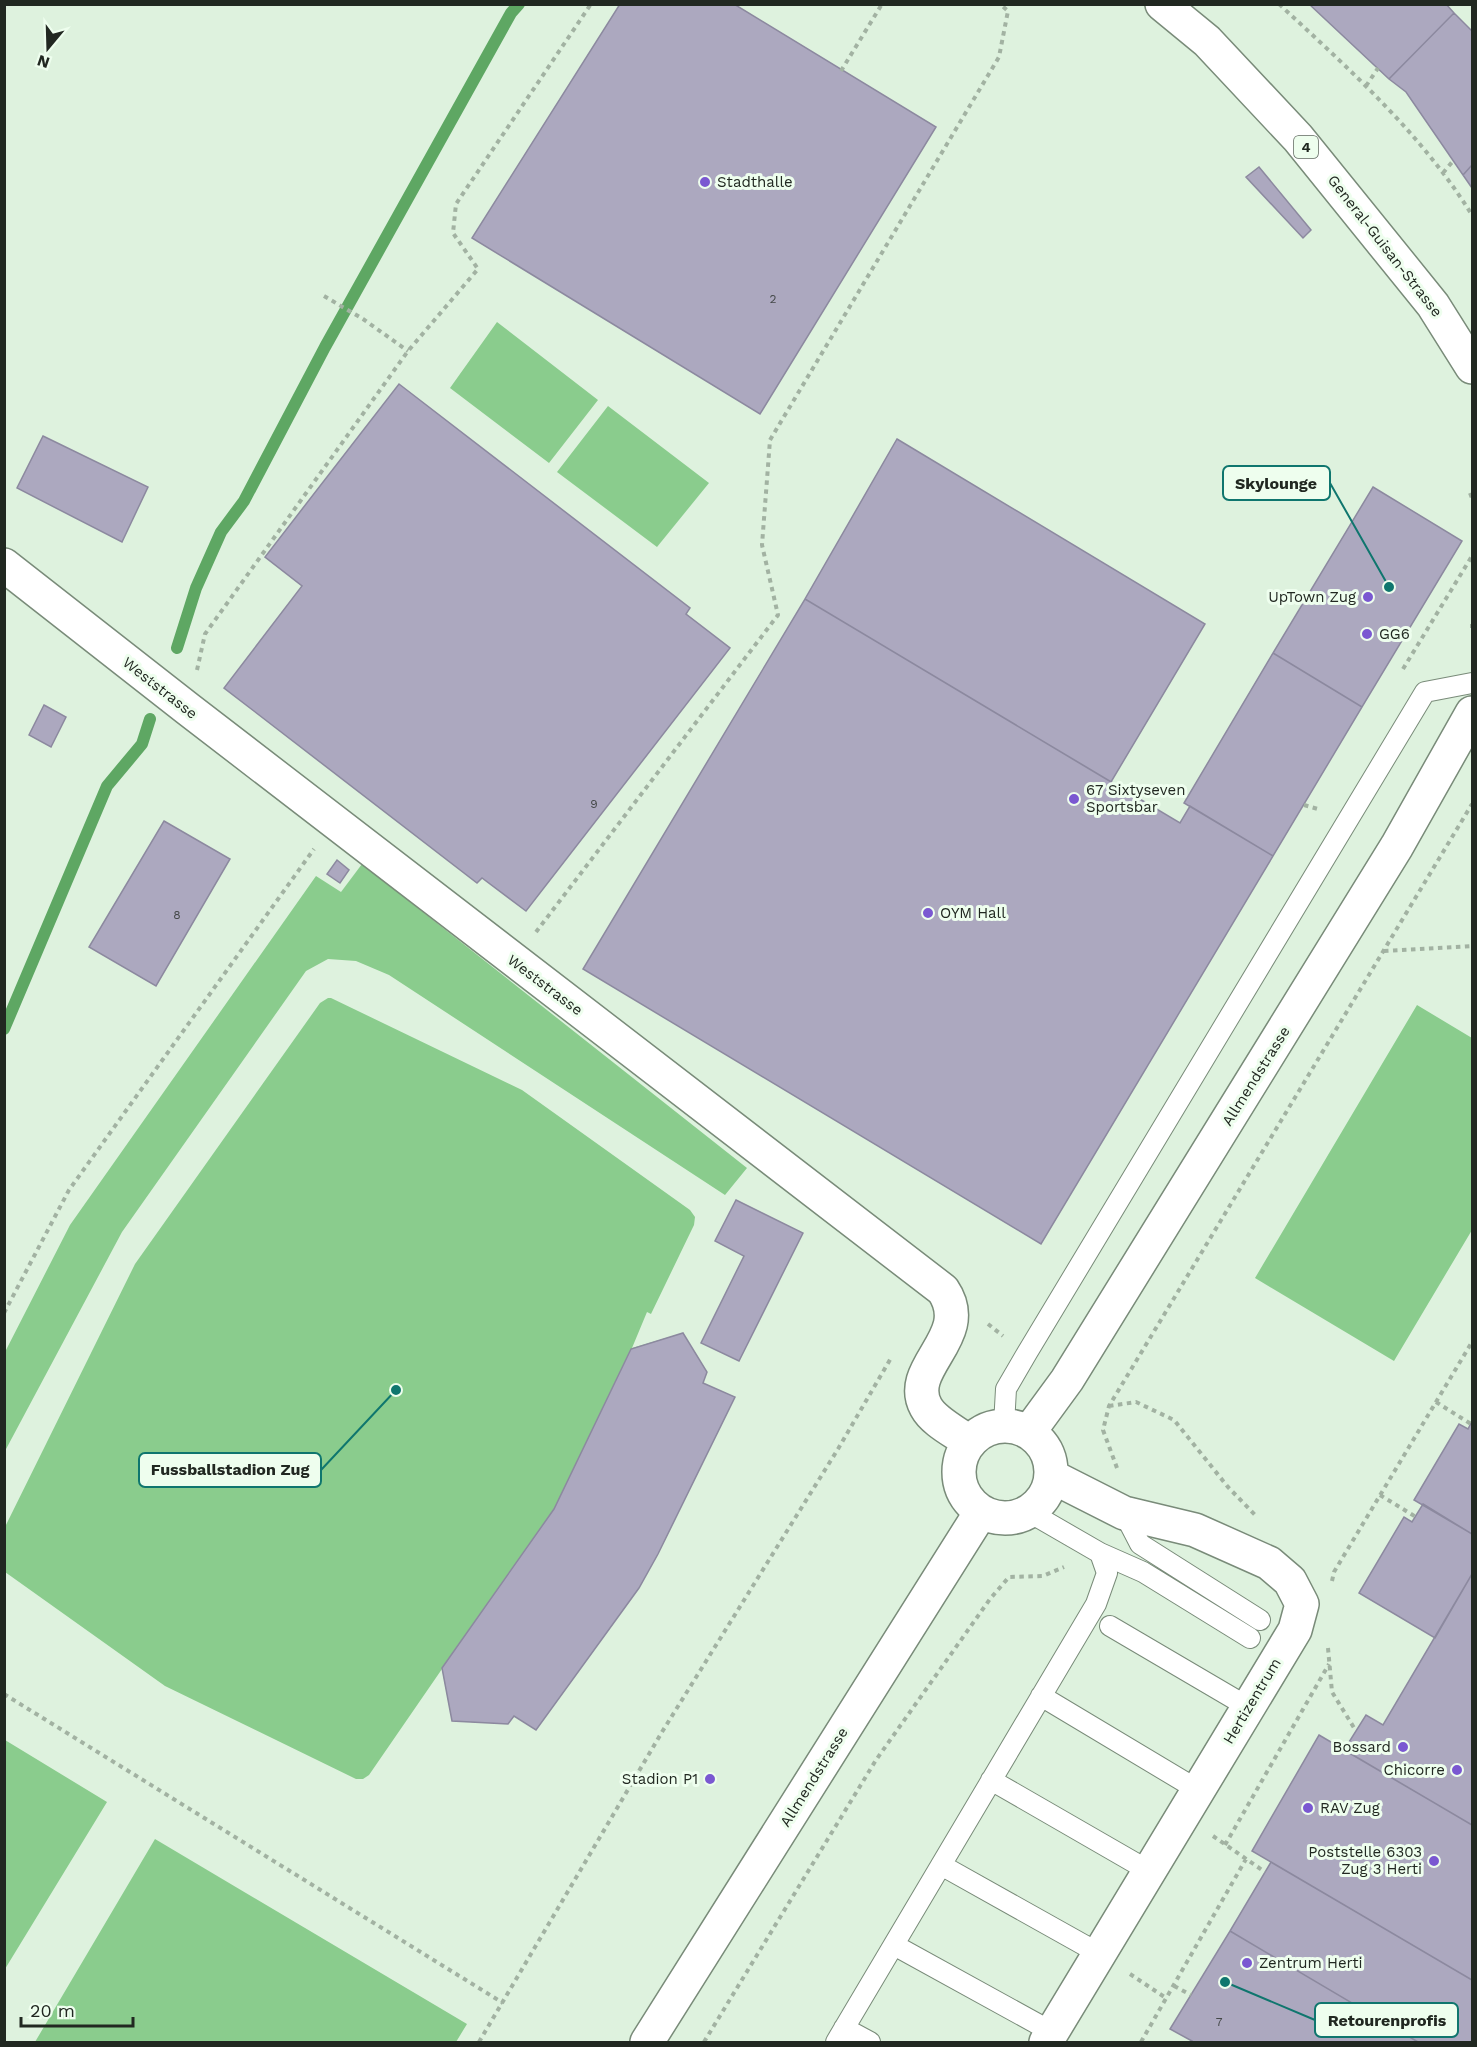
<svg xmlns="http://www.w3.org/2000/svg" width="1477" height="2047" font-family="'Work Sans',sans-serif">
<rect width="100%" height="100%" fill="#def2de"/>
<path fill="#8acc8d" d="M497,322L598,400L549,463L450,388Z
M608,406L709,483L657,547L557,472Z
M362,864L747,1168L725,1195L389,975L356,961L328,959L306,971L122,1232L5,1451V1352L70,1225L316,876L341,892Z
M328,998H331L522,1090L690,1210L695,1217L694,1225L651,1314L647,1312L632,1348L683,1333L707,1372L703,1383L735,1397L658,1554L639,1588L536,1730L514,1716L508,1724L452,1721L442,1669L369,1775L363,1779H356L165,1686L5,1572L4,1529L135,1264L320,1003Z
M1417,1005L1472,1038V1230L1394,1361L1255,1278Z
M5,1740L107,1802L5,1969Z
M155,1839L467,2024L456,2042H35Z"/>
<g fill="none" stroke-linecap="round" stroke-linejoin="round">
<path stroke="#5ea763" stroke-width="12" d="M177,648L196,588L221,532L244,501L325,347L511,13L519,4
M4,1029L107,786L142,744L150,719"/>
</g>
<path fill="#aca8bf" stroke="#8c899f" stroke-width="1.5" d="M620,4H734L936,127L760,414L472,238Z
M1309,4H1446L1454,13L1389,79Z
M1454,13L1472,31V165L1463,175L1406,92L1389,79Z
M1472,165V188L1463,175Z
M1259,167L1311,230L1303,238L1246,177Z
M399,384L690,608L686,614L730,648L526,911L482,878L477,883L224,688L302,586L265,557Z
M43,436L148,487L122,542L17,488Z
M897,439L1205,624L1111,782L805,599Z
M1373,487L1462,541L1362,707L1273,653Z
M805,599L1180,823L1190,806L1273,856L1041,1244L583,969Z
M1273,653L1362,707L1273,856L1184,803Z
M44,705L66,717L51,747L29,735Z
M164,821L230,859L156,986L89,947Z
M337,860L349,870L340,883L327,874Z
M736,1200L803,1233L739,1361L701,1343L744,1256L715,1241Z
M683,1333L707,1372L703,1383L735,1397L658,1554L639,1588L536,1730L514,1716L508,1724L452,1721L442,1668L554,1509L631,1349Z
M1472,1421V1534L1414,1500L1459,1424L1468,1429Z
M1423,1504L1472,1534V1574L1435,1638L1359,1593L1404,1517L1412,1522Z
M1472,1574V1825L1344,1750L1366,1715L1383,1725Z
M1319,1735L1472,1825V1980L1252,1851Z
M1271,1862L1472,1980V2042H1418L1230,1931Z
M1230,1931L1418,2042H1191L1192,2041L1170,2029Z"/>
<g fill="none" stroke-linecap="round" stroke-linejoin="round">
<defs>
<path id="service" d="M1004,1425L1006,1389L1027,1353L1425,692L1472,683
M1124,1513L1140,1544L1260,1620
M1100,1553L1143,1572L1250,1638
M1110,1626L1248,1707
M1041,1696L1198,1790
M991,1780L1149,1871
M941,1865L1100,1954
M894,1945L1052,2032
M844,2028L870,2042
M836,2042L1096,1604L1107,1573L1100,1553L1029,1512"/>
<path id="minor" d="M4,565L188,709L943,1290C975,1337 904,1367 926,1407C934,1422 956,1432 969,1442
M959 1472a46 46 0 1 1 92 0a46 46 0 1 1-92 0Z
M1029,1432L1067,1380L1397,846L1472,713
M647,2042L981,1512
M1046,2042L1295,1630L1302,1604L1290,1581L1269,1563L1195,1530L1124,1513L1051,1476"/>
<path id="primary" d="M1162,4L1207,41L1298,138L1433,305L1472,367"/>
</defs>
<use href="#service" stroke="#798b79" stroke-width="22"/>
<use href="#minor" stroke="#798b79" stroke-width="36"/>
<use href="#primary" stroke="#798b79" stroke-width="36"/>
<path stroke="#a2b2a2" stroke-width="4" stroke-dasharray="4.5 4.5" stroke-linecap="butt" d="M1279,4C1349,69 1421,133 1472,215
M841,71L882,4
M1366,86L1378,68
M1443,173L1453,161
M324,296L363,319L408,351
M1470,493L1472,498
M1472,628V624
M1403,669L1472,556
M197,670L205,634L408,351L478,269L453,233L456,204L591,4
M1304,805L1318,809
M536,932L778,615L762,545L770,440L999,57L1008,11L1000,4
M1384,951L1472,946
M4,1313L69,1190L314,849
M988,1324L1003,1336
M1436,1402L1471,1424
M1109,1406L1136,1402L1174,1420L1228,1487L1256,1516
M1117,1468L1103,1430L1109,1406L1472,804
M1380,1495L1416,1517
M1332,1581L1334,1572L1472,1342
M1328,1648L1332,1692L1356,1731
M4,1694L503,2003
M1213,1836L1265,1872
M1225,1845L1329,1664
M1130,1974L1166,1998
M1174,1986L1191,1995
M479,2042L662,1732L838,1449L891,1358
M704,2042L876,1760L990,1599L1009,1577L1043,1576L1064,1567
M1141,2042L1246,1859"/>
<use href="#service" stroke="#fff" stroke-width="20"/>
<use href="#minor" stroke="#fff" stroke-width="33"/>
<use href="#primary" stroke="#fff" stroke-width="33"/>
</g>
<g fill="#7a58d1" stroke="#eefeee" stroke-width="2">
<circle cx="705" cy="182" r="6"/>
<circle cx="1368" cy="597" r="6"/>
<circle cx="1367" cy="634" r="6"/>
<circle cx="1074" cy="799" r="6"/>
<circle cx="928" cy="913" r="6"/>
<circle cx="1403" cy="1747" r="6"/>
<circle cx="1457" cy="1770" r="6"/>
<circle cx="710" cy="1779" r="6"/>
<circle cx="1308" cy="1808" r="6"/>
<circle cx="1434" cy="1861" r="6"/>
<circle cx="1247" cy="1963" r="6"/>
</g>
<g text-anchor="middle" stroke-width="6" stroke-linejoin="round" paint-order="stroke">
<g font-size="12" fill="#444848">
<text x="773" y="303">2</text>
<text x="594" y="808">9</text>
<text x="177" y="919">8</text>
<text x="1219" y="2026">7</text>
</g>
<rect fill="#eefeee" stroke="#5e685e" stroke-width="1.5" x="1294" y="136" width="24" height="22" rx="4.5"/>
<g font-size="14" font-weight="bold" fill="#212821">
<text x="1306" y="152">4</text>
</g>
<g font-size="15" fill="#212821" stroke="#eefeee" text-anchor="start">
<text x="717" y="187">Stadthalle</text>
<text x="1356" y="602" text-anchor="end">UpTown Zug</text>
<text x="1379" y="639">GG6</text>
<text x="1086" y="795">67 Sixtyseven<tspan x="1086" dy="17">Sportsbar</tspan></text>
<text x="940" y="918">OYM Hall</text>
<text x="1391" y="1752" text-anchor="end">Bossard</text>
<text x="1445" y="1775" text-anchor="end">Chicorre</text>
<text x="698" y="1784" text-anchor="end">Stadion P1</text>
<text x="1320" y="1813">RAV Zug</text>
<text x="1422" y="1857" text-anchor="end">Poststelle 6303<tspan x="1422" dy="17">Zug 3 Herti</tspan></text>
<text x="1259" y="1968">Zentrum Herti</text>
</g>
<g font-size="15" fill="#212821" stroke="#eefeee">
<text transform="translate(1385 246) rotate(52)" y="5">General-Guisan-Strasse</text>
<text transform="translate(160 688) rotate(38)" y="5">Weststrasse</text>
<text transform="translate(545 985) rotate(37)" y="5">Weststrasse</text>
<text transform="translate(1256 1076) rotate(-58)" y="5">Allmendstrasse</text>
<text transform="translate(1252 1701) rotate(-59)" y="5">Hertizentrum</text>
<text transform="translate(814 1777) rotate(-58)" y="5">Allmendstrasse</text>
</g>
</g>
<path fill="none" stroke="#0f766e" stroke-width="2" d="M1389 587L1330 483M396 1390L321 1470M1225 1982L1315 2020"/>
<g fill="#0f766e" stroke="#eefeee" stroke-width="2">
<circle cx="1389" cy="587" r="6"/>
<circle cx="396" cy="1390" r="6"/>
<circle cx="1225" cy="1982" r="6"/>
</g>
<g fill="#eefeee" stroke="#0f766e" stroke-width="2">
<rect x="1223" y="466" width="107" height="34" rx="6"/>
<rect x="139" y="1453" width="182" height="34" rx="6"/>
<rect x="1315" y="2003" width="143" height="34" rx="6"/>
</g>
<g font-size="16" text-anchor="middle" font-weight="bold" fill="#212821">
<text x="1276" y="489">Skylounge</text>
<text x="230" y="1475">Fussballstadion Zug</text>
<text x="1387" y="2026">Retourenprofis</text>
</g>
<rect width="1477" height="2047" fill="none" stroke="#212821" stroke-width="12"/>
<g transform="translate(48 48) rotate(199)" stroke="#eefeee" stroke-width="4.5" paint-order="stroke">
<path d="M0-4.5L10 22L0 15L-10 22Z" fill="#212821"/>
<text y="-9" font-size="16" font-weight="bold" text-anchor="middle" fill="#212821">N</text>
</g>
<path d="M21 2017v9h112v-9" fill="none" stroke="#212821" stroke-width="3"/>
<text x="30" y="2017" font-size="18" fill="#212821" stroke="#eefeee" stroke-width="4.5" paint-order="stroke">20 m</text>
</svg>
